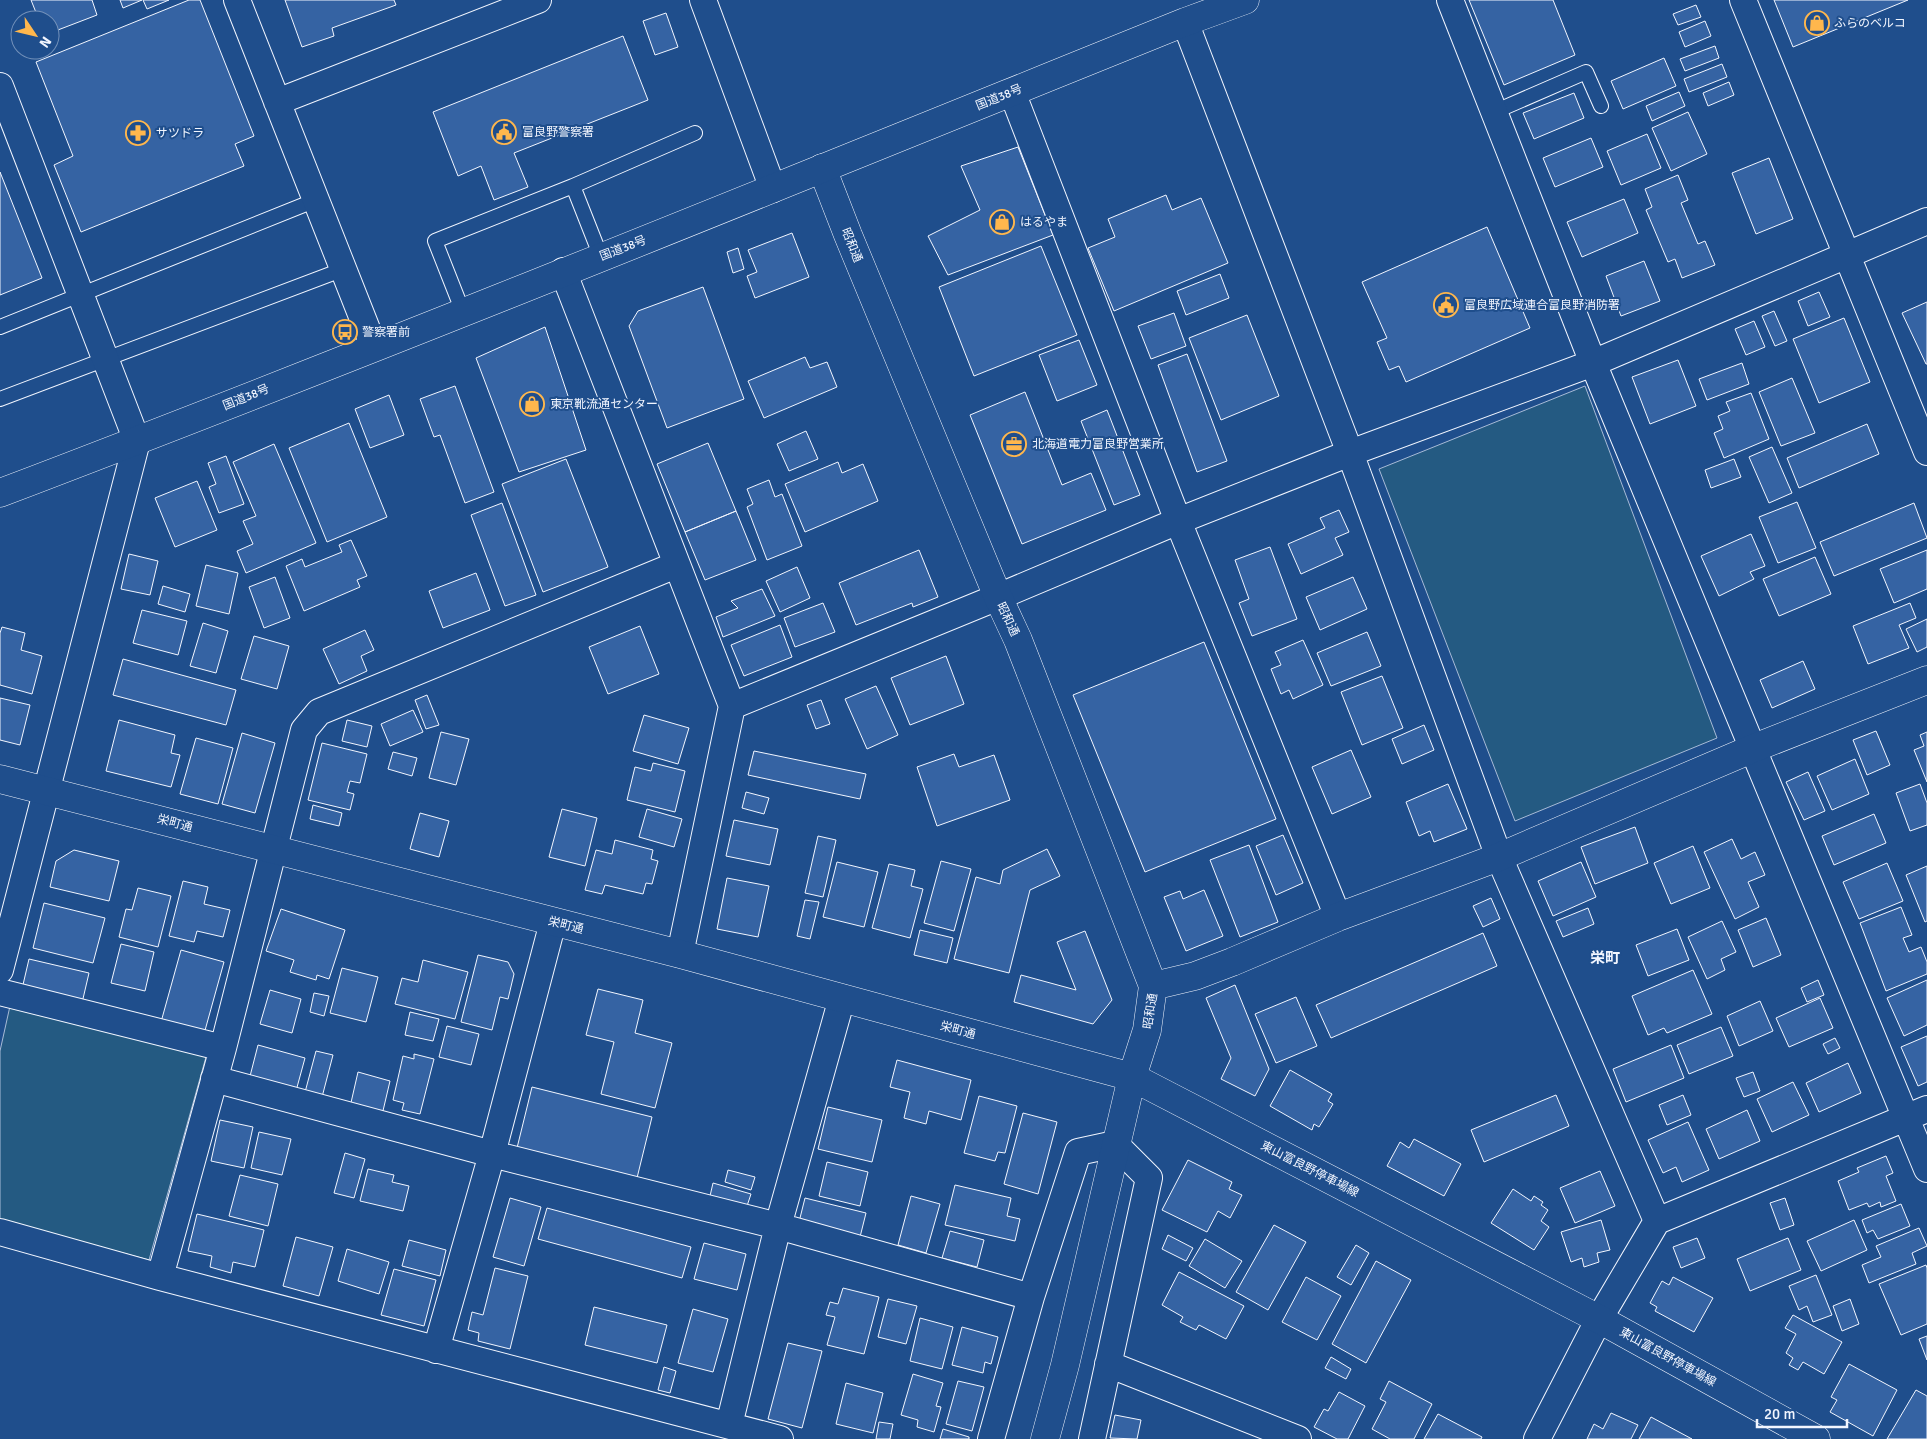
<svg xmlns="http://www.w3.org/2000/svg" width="1927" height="1439" font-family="Signika,'Noto Sans JP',sans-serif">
<rect width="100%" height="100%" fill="#1f4e8c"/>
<path fill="#245a82" stroke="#a8bbd7" d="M1585,386L1717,738L1515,821L1379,469Z
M10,1006L206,1057L149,1260L0,1220V1051Z"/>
<path fill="#3563a3" stroke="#f2f6ff" d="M31,0H92L97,15L50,33V20H39Z
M120,0H142L123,8Z
M143,0H169L147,9Z
M189,0H200L254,136L235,144L244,166L81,232L54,165L73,156L36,62Z
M285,0H394L396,5L332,28L334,36L302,47Z
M1469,0H1553L1575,55L1504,85Z
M1774,0H1908L1793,47Z
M1696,5L1701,17L1678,25L1673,14Z
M666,13L678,47L655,55L643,21Z
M1705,21L1711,36L1685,47L1679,32Z
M623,36L648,100L514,153L528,187L494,200L481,166L458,176L433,112Z
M1715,46L1719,58L1685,71L1680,59Z
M1664,58L1676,86L1623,109L1611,81Z
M1722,64L1727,77L1689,92L1684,79Z
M1729,82L1734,95L1708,106L1703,93Z
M1679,92L1685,106L1652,121L1646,106Z
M1574,93L1584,118L1534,139L1523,113Z
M1688,112L1707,154L1671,171L1652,128Z
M1647,134L1661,168L1621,185L1607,151Z
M1591,138L1603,167L1555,187L1543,158Z
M1018,147L1053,235L948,275L928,236L980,210L961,166Z
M1769,158L1793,219L1756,234L1732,173Z
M0,172L42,278L0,295Z
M1678,175L1688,200L1681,203L1698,244L1705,241L1715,265L1682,278L1675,259L1668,262L1646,210L1652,207L1645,189Z
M1166,195L1172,210L1201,198L1228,263L1114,311L1088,248L1115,237L1108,219Z
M1624,199L1638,233L1582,257L1567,222Z
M1487,227L1530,328L1406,382L1399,366L1389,370L1377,342L1387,338L1362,282Z
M792,233L809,277L755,298L747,276L757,272L748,250Z
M1041,246L1077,335L974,376L939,287Z
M738,248L744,269L733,273L727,252Z
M1644,261L1660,301L1621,316L1606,276Z
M1220,274L1229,298L1186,315L1177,291Z
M703,287L744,399L667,428L629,326L638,311Z
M1819,292L1830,317L1808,326L1798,301Z
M1927,302V364H1926L1902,313Z
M1774,311L1787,341L1775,346L1762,316Z
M1174,313L1186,346L1151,359L1138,326Z
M1247,315L1279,396L1221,420L1189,338Z
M1844,318L1870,382L1819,403L1793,339Z
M1754,321L1765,347L1746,355L1735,329Z
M545,327L586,450L519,472L476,358Z
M1079,340L1097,385L1057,401L1039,355Z
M1187,354L1227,461L1197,472L1158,365Z
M805,357L810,368L827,362L837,387L764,418L748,381Z
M1678,360L1696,406L1650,424L1632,377Z
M1742,363L1749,384L1707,400L1699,379Z
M1792,378L1815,433L1781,446L1759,392Z
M455,386L494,492L465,503L440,435L434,437L420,399Z
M1025,392L1062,485L1091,473L1106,510L1022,544L970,415Z
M1751,393L1769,439L1724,458L1714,433L1723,429L1718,416L1730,411L1726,402Z
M389,395L404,435L370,448L355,409Z
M1107,410L1140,495L1114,505L1081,421Z
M349,423L387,517L327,542L289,448Z
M1867,424L1879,454L1799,488L1787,458Z
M806,431L818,459L789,471L777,444Z
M708,443L736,511L685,532L657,464Z
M274,444L316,543L246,573L237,551L253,544L243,521L256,516L233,462Z
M1772,447L1792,493L1769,503L1749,457Z
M226,456L244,504L219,513L209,487L216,484L208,463Z
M566,459L608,567L543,592L502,484Z
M1734,459L1741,477L1711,488L1705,470Z
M838,462L842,473L863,464L878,501L805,532L785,484Z
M769,480L775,497L782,494L802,546L767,560L747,507L753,504L747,489Z
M197,481L217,530L175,547L155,498Z
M1797,502L1816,548L1778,563L1759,517Z
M502,503L536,595L505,606L471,515Z
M1914,503L1927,538L1834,576L1820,542Z
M1339,510L1349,532L1335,538L1343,555L1301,574L1288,544L1325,528L1320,518Z
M736,511L756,560L705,580L685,532Z
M1751,534L1765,566L1750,572L1754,579L1719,596L1701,556Z
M351,540L367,576L357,580L360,587L304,611L286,566L302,559L305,567L342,552L339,545Z
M1270,547L1297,619L1252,636L1239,603L1249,599L1235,560Z
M919,550L938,597L913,607L912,603L856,625L839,583Z
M1927,550V589L1894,603L1880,569Z
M129,554L158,561L150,595L121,589Z
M1815,557L1831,594L1779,616L1763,579Z
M206,565L238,573L229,614L196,606Z
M797,567L810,598L780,612L766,581Z
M476,573L490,610L443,628L429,591Z
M275,577L290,618L264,628L249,587Z
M1353,577L1367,609L1320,630L1306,597Z
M163,586L190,594L185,612L158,604Z
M762,589L775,616L723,637L716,617L738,608L731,601Z
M823,603L835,632L795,647L784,618Z
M1910,603L1916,618L1899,625L1909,648L1868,664L1853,626Z
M142,610L187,621L178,655L133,643Z
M1927,619V647L1917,652L1906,629Z
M203,623L228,631L216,673L190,666Z
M780,625L792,657L744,676L731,645Z
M640,626L659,674L608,694L589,647Z
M2,627L25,633L21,650L42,656L32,694L0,685V633Z
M365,630L374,650L361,656L367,671L339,684L323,649Z
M1367,632L1381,666L1331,686L1317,653Z
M254,636L289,646L277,689L241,679Z
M1303,640L1323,685L1293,699L1289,690L1281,694L1271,669L1281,665L1275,652Z
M1204,642L1276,819L1145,872L1073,695Z
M946,656L964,704L910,725L891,678Z
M123,659L236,690L226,725L113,695Z
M1803,661L1815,689L1772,708L1760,680Z
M1382,676L1403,728L1362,745L1341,692Z
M876,686L898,735L867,749L845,699Z
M427,695L439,725L426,729L415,700Z
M0,698L30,705L20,745L0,740Z
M821,700L830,724L816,729L807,705Z
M413,710L423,732L390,746L381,724Z
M644,715L689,728L678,764L633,751Z
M119,720L175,735L171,753L180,755L171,787L106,771Z
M347,720L372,726L367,747L342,741Z
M1424,725L1434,750L1402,764L1392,739Z
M1876,731L1890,765L1867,775L1853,740Z
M441,732L469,739L456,785L429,778Z
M1927,732V782L1914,750L1924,746L1920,735Z
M242,733L275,743L255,813L222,804Z
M196,738L233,748L218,804L180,794Z
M322,743L367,754L360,783L350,781L347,792L354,794L350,810L308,800Z
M1351,750L1371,797L1332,814L1312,767Z
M754,751L866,774L860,799L748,775Z
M393,752L417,758L412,776L388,769Z
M954,754L959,767L994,755L1010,800L937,826L917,767Z
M1855,759L1869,794L1832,810L1817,776Z
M653,763L685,771L675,812L627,800L635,767L651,771Z
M1808,772L1825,811L1804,820L1786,782Z
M1448,784L1467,829L1434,842L1430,831L1419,836L1406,802Z
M1920,784L1927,803V825L1910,831L1896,793Z
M746,792L769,798L764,814L742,808Z
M313,805L342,813L339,826L310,819Z
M562,809L597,818L585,866L549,857Z
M647,809L682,819L674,847L639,837Z
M420,813L449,821L439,857L410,849Z
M1874,814L1886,843L1834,865L1822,836Z
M734,820L778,829L770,865L726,856Z
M1635,827L1648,863L1595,884L1581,847Z
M1283,835L1303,883L1276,895L1256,846Z
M818,836L836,840L823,897L805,893Z
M1732,839L1741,859L1755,852L1765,875L1748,882L1759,907L1735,919L1704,852Z
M615,840L653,850L651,859L658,861L652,884L646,883L643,894L605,885L602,894L585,890L596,850L612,854Z
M1249,845L1278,922L1240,937L1210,860Z
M1693,846L1710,888L1671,904L1654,863Z
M1047,849L1060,876L1030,890L1009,973L954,959L976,877L1000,884L1003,870Z
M74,850L119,861L109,901L50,887L56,861Z
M941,861L971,869L954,931L924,923Z
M837,862L878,872L864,927L823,917Z
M1581,862L1596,897L1553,916L1538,881Z
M1887,863L1903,901L1859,919L1843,882Z
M889,864L915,870L911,886L923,889L910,938L872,928Z
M1927,866V921L1925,922L1906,875Z
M727,878L769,886L758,937L717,929Z
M183,881L208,887L204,904L230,910L223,937L197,931L194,942L169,936Z
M138,888L171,896L158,947L119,937L126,909L132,910Z
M1204,890L1223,936L1186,951L1164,897L1180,891L1183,899Z
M1491,898L1500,919L1483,927L1473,906Z
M805,900L819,902L810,939L797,936Z
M44,903L105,918L93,963L33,948Z
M1901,907L1912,935L1903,938L1909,952L1921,947L1927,962V974L1886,991L1860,923Z
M1588,908L1594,924L1563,937L1556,921Z
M281,909L345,930L329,979L317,975L316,980L290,972L294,960L266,951Z
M1766,918L1781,955L1753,967L1738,930Z
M1722,921L1736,952L1721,959L1725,970L1707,979L1688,937Z
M1677,929L1689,960L1648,976L1636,945Z
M920,930L953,938L947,963L914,955Z
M1085,931L1112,1000L1093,1024L1014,1002L1021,975L1076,990L1057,942Z
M1483,933L1497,966L1331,1038L1316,1005Z
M121,944L154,952L145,991L111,983Z
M181,950L224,962L204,1034L161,1022Z
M478,955L508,962L514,974L508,999L500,997L492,1030L461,1022Z
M29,959L89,973L82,1003L22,989Z
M423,960L468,972L455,1019L395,1004L402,978L418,982Z
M342,968L378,977L366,1022L330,1013Z
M1693,970L1712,1014L1667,1033L1664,1028L1648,1035L1632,996Z
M1818,980L1824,995L1807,1002L1801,988Z
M1927,980V1025L1904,1036L1887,998Z
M1235,985L1269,1069L1255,1096L1221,1079L1231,1058L1206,998Z
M598,989L643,1000L635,1033L672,1043L655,1108L601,1094L614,1042L586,1035Z
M270,990L301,999L292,1033L260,1024Z
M314,993L329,996L324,1016L310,1012Z
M1296,997L1317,1046L1276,1063L1255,1014Z
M1820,998L1833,1028L1789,1047L1776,1018Z
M1760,1001L1773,1031L1739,1046L1727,1016Z
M410,1012L439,1019L433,1041L405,1035Z
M447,1026L479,1034L471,1065L439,1057Z
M1721,1027L1733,1056L1689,1074L1677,1045Z
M1927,1036V1082L1918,1086L1901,1047Z
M1835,1038L1840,1048L1828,1054L1823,1044Z
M258,1045L305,1058L296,1091L248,1084Z
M1671,1045L1684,1078L1626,1102L1613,1069Z
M316,1051L333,1055L321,1101L304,1096Z
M414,1054L434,1059L420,1114L402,1110L404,1103L393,1100L403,1056L414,1059Z
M897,1060L971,1080L961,1120L929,1111L926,1124L904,1118L910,1092L890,1087Z
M1848,1063L1861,1093L1819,1112L1806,1083Z
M1290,1070L1332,1094L1328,1101L1333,1104L1319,1127L1314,1124L1312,1130L1270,1106Z
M358,1072L390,1081L382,1115L350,1107Z
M1753,1072L1760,1091L1744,1097L1736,1078Z
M1793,1082L1809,1115L1772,1132L1757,1099Z
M532,1087L652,1117L637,1178L517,1148Z
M1556,1095L1569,1126L1484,1162L1471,1130Z
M1683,1095L1691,1115L1667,1125L1659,1105Z
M979,1096L1017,1106L1005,1153L998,1152L995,1161L964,1153Z
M828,1107L882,1120L872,1162L818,1149Z
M1747,1110L1760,1141L1719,1159L1706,1129Z
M1023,1113L1057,1122L1038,1194L1004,1184Z
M220,1120L253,1127L244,1168L211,1161Z
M1688,1122L1709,1170L1682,1182L1676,1167L1663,1173L1648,1140Z
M259,1132L291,1139L282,1175L251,1168Z
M1414,1139L1461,1164L1444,1196L1387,1166L1400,1142L1409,1148Z
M345,1153L365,1159L354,1198L334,1193Z
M1886,1156L1893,1173L1886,1176L1896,1201L1881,1207L1880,1202L1869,1207L1867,1203L1849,1210L1838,1181L1859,1172L1857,1168Z
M1188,1160L1232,1182L1229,1189L1242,1195L1230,1218L1218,1211L1207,1232L1162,1210Z
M827,1162L868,1172L860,1206L819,1196Z
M368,1169L394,1175L392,1182L409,1186L403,1211L360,1201Z
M728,1170L755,1177L751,1190L725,1182Z
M1600,1171L1615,1206L1575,1223L1560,1188Z
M240,1175L278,1184L268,1226L229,1216Z
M713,1183L751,1194L747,1206L710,1196Z
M955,1185L1011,1198L1007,1216L1020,1219L1015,1241L945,1225Z
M1513,1189L1531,1201L1534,1196L1543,1202L1541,1205L1548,1210L1541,1221L1549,1227L1534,1250L1491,1223Z
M911,1196L940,1204L926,1253L898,1245Z
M510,1198L541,1207L524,1266L493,1257Z
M805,1198L866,1213L860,1237L799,1222Z
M1785,1198L1794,1225L1780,1230L1770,1203Z
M1901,1204L1910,1226L1878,1239L1873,1230L1867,1233L1862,1220Z
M547,1208L691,1247L682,1278L538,1239Z
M197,1214L264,1230L255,1267L233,1262L231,1273L210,1267L212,1256L188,1251Z
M1601,1220L1610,1250L1597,1253L1599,1262L1584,1267L1582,1258L1571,1262L1561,1232Z
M1854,1220L1867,1250L1821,1271L1807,1241Z
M1274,1225L1306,1242L1268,1310L1236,1292Z
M1919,1228L1927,1246L1912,1253L1916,1264L1869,1283L1862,1265L1881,1257L1876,1246Z
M950,1231L984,1240L977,1267L942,1258Z
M1168,1235L1193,1248L1186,1261L1162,1249Z
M296,1237L333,1247L319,1296L283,1286Z
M1697,1238L1705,1258L1681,1268L1673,1247Z
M1788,1238L1801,1270L1750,1291L1737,1259Z
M1205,1239L1242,1261L1225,1288L1189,1266Z
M409,1240L446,1250L440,1276L402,1266Z
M704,1243L746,1254L737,1290L694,1279Z
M1356,1245L1369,1253L1351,1285L1337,1277Z
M347,1249L389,1262L379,1294L338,1281Z
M1376,1261L1411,1280L1366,1363L1332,1344Z
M1926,1265L1927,1268V1324L1901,1335L1879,1284Z
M495,1268L528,1276L510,1349L478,1341L479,1333L468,1330L472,1312L483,1315Z
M394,1269L436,1280L424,1326L381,1315Z
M1179,1272L1244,1306L1226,1339L1199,1325L1196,1330L1180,1322L1183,1317L1162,1305Z
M1816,1275L1832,1315L1813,1322L1807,1306L1799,1310L1789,1286Z
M1306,1277L1341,1296L1317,1340L1282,1322Z
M1673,1277L1713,1298L1694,1332L1655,1311L1657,1307L1650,1303L1662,1281L1669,1285Z
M843,1288L879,1297L864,1354L827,1345L835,1317L826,1315L830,1302L838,1304Z
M888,1299L917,1306L906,1344L878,1337Z
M1850,1299L1859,1324L1842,1331L1833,1306Z
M594,1307L667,1325L657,1363L585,1345Z
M693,1309L728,1319L713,1372L678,1363Z
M1793,1315L1842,1342L1824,1374L1803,1362L1798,1370L1789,1365L1793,1358L1786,1353L1796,1334L1785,1328Z
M920,1318L953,1327L942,1369L910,1361Z
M962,1327L998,1337L991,1364L985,1362L983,1373L952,1365Z
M1927,1336V1360L1919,1339Z
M788,1343L822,1351L802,1428L768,1419Z
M1331,1357L1351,1369L1346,1379L1325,1368Z
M1849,1364L1897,1390L1873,1436L1830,1412L1837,1400L1831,1397Z
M664,1367L676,1371L670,1393L658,1390Z
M913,1374L943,1383L936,1406L941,1407L934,1432L917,1427L918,1420L901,1415Z
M958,1381L984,1387L972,1431L946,1424Z
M1389,1381L1432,1404L1414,1439H1390L1372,1429L1386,1402L1380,1399Z
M846,1383L883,1393L873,1433L836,1424Z
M1916,1390L1927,1396V1439H1887Z
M1339,1392L1365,1406L1348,1439H1337L1314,1427L1324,1409L1328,1411Z
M1611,1413L1638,1425L1631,1439H1587L1594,1424L1603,1429Z
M1438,1414L1482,1437L1481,1439H1424Z
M1115,1415L1141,1420L1137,1439L1110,1438Z
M1651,1417L1692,1439H1639Z
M879,1422L893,1424L890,1439H876Z
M943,1429L969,1437V1439H940Z"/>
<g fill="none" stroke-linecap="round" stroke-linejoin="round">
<defs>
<path id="lane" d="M1494,112L1586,72L1601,106
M573,186L695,133
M463,312L435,241L573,186L601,257
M0,327L316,200
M0,399L344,269"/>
<path id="street" d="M237,0L374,347
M703,0L773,189
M1450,0L1593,363L1927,1169
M1743,0L1927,452
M1185,22L1350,453L1499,857L1657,1221L1599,1319L1537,1439
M0,86L137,441L0,970
M1012,92L1178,521L1338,917
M277,102L538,0
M563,271L732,706L680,954
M732,706L998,597L1178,521L1350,453L1593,363L1927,221
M0,992L223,1048
M214,1079L492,1154L778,1226L1031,1297
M1657,1221L1927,1109
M0,1232L160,1277L780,1439
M160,1277L223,1048L304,730L319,712L676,565
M436,1350L492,1154L553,922
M1108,1364L1298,1439
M729,1425L778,1226L842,998
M991,1439L1031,1297L1078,1152L1115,1144L1149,1178L1092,1439"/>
<path id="secondary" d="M0,779L680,954L1132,1077L1147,1030L1153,986L1018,640L998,597L848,235L822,168
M1153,986L1195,976L1232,962L1338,917L1499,857L1754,748L1927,680
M1045,1439L1065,1365L1132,1077L1599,1319L1816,1439"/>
<path id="highway" d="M0,493C397,342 791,181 1185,22L1245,0"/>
</defs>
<use href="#lane" stroke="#f2f6ff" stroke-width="16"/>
<use href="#street" stroke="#f2f6ff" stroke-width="28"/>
<use href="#secondary" stroke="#f2f6ff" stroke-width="29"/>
<use href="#highway" stroke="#f2f6ff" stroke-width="29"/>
<use href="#lane" stroke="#1f4e8c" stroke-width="14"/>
<use href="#street" stroke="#1f4e8c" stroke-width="26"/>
<use href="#secondary" stroke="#1f4e8c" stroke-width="28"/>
<use href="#highway" stroke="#1f4e8c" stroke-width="28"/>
</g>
<defs>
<symbol id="shop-ring" viewBox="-11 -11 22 22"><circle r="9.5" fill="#1f4e8c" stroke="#ffb74d" stroke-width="1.5"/><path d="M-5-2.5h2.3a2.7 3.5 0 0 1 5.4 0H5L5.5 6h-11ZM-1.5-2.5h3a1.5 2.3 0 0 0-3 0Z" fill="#ffb74d"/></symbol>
<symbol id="civic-ring" viewBox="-11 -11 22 22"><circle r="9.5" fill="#1f4e8c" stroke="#ffb74d" stroke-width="1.5"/><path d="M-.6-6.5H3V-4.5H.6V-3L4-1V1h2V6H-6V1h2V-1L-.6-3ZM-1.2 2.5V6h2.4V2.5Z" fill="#ffb74d"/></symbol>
<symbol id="pharmacy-ring" viewBox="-11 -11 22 22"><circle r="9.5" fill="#1f4e8c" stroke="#ffb74d" stroke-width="1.5"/><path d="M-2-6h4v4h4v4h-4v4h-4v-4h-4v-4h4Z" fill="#ffb74d"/></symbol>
<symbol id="bus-ring" viewBox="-11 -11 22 22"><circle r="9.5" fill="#1f4e8c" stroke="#ffb74d" stroke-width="1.5"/><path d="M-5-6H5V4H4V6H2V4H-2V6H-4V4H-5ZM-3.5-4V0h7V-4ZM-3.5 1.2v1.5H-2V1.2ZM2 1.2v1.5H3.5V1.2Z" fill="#ffb74d"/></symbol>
<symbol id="office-ring" viewBox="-11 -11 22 22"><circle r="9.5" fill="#1f4e8c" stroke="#ffb74d" stroke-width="1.5"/><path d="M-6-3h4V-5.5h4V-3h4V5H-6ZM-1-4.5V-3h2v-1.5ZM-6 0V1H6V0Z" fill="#ffb74d"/></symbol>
</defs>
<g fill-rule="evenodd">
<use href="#shop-ring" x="1803" y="9" width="28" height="28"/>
<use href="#civic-ring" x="490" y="118" width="28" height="28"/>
<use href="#pharmacy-ring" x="124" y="119" width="28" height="28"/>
<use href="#shop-ring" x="988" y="208" width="28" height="28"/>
<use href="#civic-ring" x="1432" y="291" width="28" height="28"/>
<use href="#bus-ring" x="331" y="318" width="28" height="28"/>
<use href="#shop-ring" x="518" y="390" width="28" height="28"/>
<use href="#office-ring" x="1000" y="430" width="28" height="28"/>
</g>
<g text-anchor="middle" stroke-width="4" stroke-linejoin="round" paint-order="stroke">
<g font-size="12" fill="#f2f6ff" stroke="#1f4e8c" text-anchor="start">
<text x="1834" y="27">ふらのベルコ</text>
<text x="522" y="136">富良野警察署</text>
<text x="156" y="137">サツドラ</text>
<text x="1020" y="226">はるやま</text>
<text x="1464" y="309">富良野広域連合富良野消防署</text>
<text x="362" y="336">警察署前</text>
<text x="550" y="408">東京靴流通センター</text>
<text x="1032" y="448">北海道電力富良野営業所</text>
</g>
<g font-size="12" fill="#f2f6ff" stroke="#1f4e8c">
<text transform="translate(999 97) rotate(-22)" y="4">国道38号</text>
<text transform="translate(852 245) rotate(68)" y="4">昭和通</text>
<text transform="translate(623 248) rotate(-21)" y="4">国道38号</text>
<text transform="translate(246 397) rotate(-22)" y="4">国道38号</text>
<text transform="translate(1008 619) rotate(65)" y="4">昭和通</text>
<text transform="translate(175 823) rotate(15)" y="4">栄町通</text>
<text transform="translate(566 925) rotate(14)" y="4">栄町通</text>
<text transform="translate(1150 1011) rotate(-81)" y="4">昭和通</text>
<text transform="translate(958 1030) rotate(15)" y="4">栄町通</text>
<text transform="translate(1310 1169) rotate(27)" y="4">東山富良野停車場線</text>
<text transform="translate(1668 1357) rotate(29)" y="4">東山富良野停車場線</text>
</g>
<g font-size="15" font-weight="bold" fill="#f2f6ff" stroke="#1f4e8c">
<text x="1605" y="963">栄町</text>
</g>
</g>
<g transform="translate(35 35) rotate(125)"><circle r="24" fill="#1f4e8c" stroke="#7391ba"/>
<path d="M0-4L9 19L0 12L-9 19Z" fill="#ffb74d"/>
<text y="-8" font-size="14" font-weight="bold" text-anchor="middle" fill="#f2f6ff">N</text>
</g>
<path d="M1757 1419v8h90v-8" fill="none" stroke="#f2f6ff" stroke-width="2.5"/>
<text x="1764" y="1419" font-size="15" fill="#f2f6ff" stroke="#1f4e8c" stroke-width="4" paint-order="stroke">20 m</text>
</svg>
